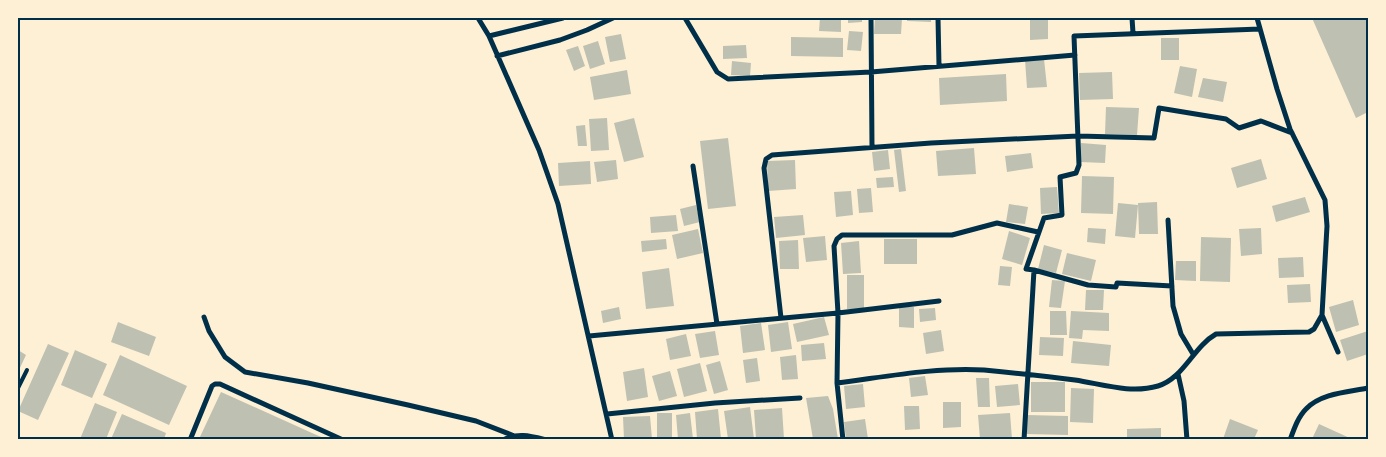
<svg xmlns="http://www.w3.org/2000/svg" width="1386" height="457" font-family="'Work Sans',sans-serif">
<rect width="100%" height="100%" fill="#fdf0d5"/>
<path fill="#bec0b2" d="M820,18H841V32L819,31Z
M848,18H862V22L848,23Z
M875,18H902L901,34H874Z
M907,18H931V22L907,21Z
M1030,18H1048V39L1030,40Z
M1312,18H1368V112L1356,118Z
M849,31L863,32L861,51L847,50Z
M621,34L626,59L610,62L605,37Z
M791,37L843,38V57L791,56Z
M1161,38H1179V60H1161Z
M598,41L605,64L590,69L583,46Z
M746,45L747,58L723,59V46Z
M578,46L585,66L574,71L566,50Z
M1044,59L1047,87L1027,88L1025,60Z
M732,61L751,63L750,76L731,75Z
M1180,66L1197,69L1192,97L1174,93Z
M627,70L631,94L594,100L590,77Z
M1112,72L1113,99L1080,100L1079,73Z
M1006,74L1007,101L940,105L939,78Z
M1203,78L1227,82L1223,102L1198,97Z
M1106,107L1139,108L1137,135L1105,134Z
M607,118L609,150L591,151L589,119Z
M634,118L644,157L624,162L614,123Z
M585,125L587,146H578L576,126Z
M728,138L736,206L708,209L700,141Z
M1081,143L1106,145L1105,163L1080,162Z
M974,148L976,174L938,176L936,151Z
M901,149L906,191L899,192L894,150Z
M888,150L890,169L874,171L872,152Z
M1031,153L1033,168L1007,172L1005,156Z
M1261,159L1267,179L1237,188L1231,168Z
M616,160L618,179L597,182L594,162Z
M795,160L796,189L768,191L767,161Z
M590,161L591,184L559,186L558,163Z
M1082,176L1114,177L1113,214L1081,213Z
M893,177L894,187L877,188L876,178Z
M1057,187L1059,213L1041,214L1040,188Z
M871,188L873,212L859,213L857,189Z
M851,191L853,215L836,217L834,192Z
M1305,197L1310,212L1276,222L1272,206Z
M1157,202L1158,234H1139L1138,203Z
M1118,203L1138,205L1135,238L1115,236Z
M1009,204L1028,207L1025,224L1006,222Z
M696,205L700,222L684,226L680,209Z
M676,215L678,231L651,233L650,217Z
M803,215L805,235L776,238L774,217Z
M1088,228L1106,229L1105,244L1087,242Z
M1261,228L1262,254L1241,256L1239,229Z
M698,229L703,253L677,259L672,235Z
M1009,231L1030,238L1022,265L1002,259Z
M825,236L827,260L806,262L803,238Z
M1201,237L1231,238L1230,282L1200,281Z
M666,239L667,249L642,252L641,241Z
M884,239H917V264H884Z
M798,240L799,269H780L779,241Z
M859,241L861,273L843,274L841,243Z
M1044,245L1062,250L1056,273L1038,269Z
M1067,253L1096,260L1091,281L1062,274Z
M1303,257L1304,277L1279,278L1278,258Z
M1176,261H1196V281L1175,280Z
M1000,266L1012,267L1010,286L998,285Z
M669,268L674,306L646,309L642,272Z
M847,275H864V309H847Z
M1052,280L1065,281L1061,308L1049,307Z
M1310,284L1311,302L1288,303L1287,285Z
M1086,290H1104L1103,310H1085Z
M1353,300L1359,325L1336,332L1329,307Z
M619,307L621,319L603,323L601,311Z
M899,307H914V328L899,327Z
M935,308L936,320L920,322L919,309Z
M1050,311H1066L1067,335H1050Z
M1071,311L1109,313V331L1083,330L1082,339L1069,338Z
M824,317L829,335L797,342L793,324Z
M118,322L156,337L149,356L111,342Z
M788,322L792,349L771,352L768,325Z
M761,323L765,350L743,353L740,326Z
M941,330L944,351L926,354L923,333Z
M715,331L719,355L700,358L695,334Z
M1368,331V354L1347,361L1340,340Z
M686,334L691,356L670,360L666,339Z
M1040,337L1064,338L1063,356L1039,355Z
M1073,341L1111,345L1109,366L1071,363Z
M824,343L826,359L802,361L801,345Z
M48,344L69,353L38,420L18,411Z
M18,350L26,355L18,372Z
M75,350L107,364L92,398L61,385Z
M120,355L187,386L169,425L103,395Z
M796,355L798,379L782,380L780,357Z
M757,358L760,381L746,383L743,360Z
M720,361L728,390L714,394L706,365Z
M700,363L707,391L684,397L677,369Z
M644,368L648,397L627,401L623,372Z
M670,371L677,396L659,401L652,376Z
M925,376L928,395L911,397L909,378Z
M976,378H989L990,407H978Z
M1031,382H1065V412H1031Z
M863,384L865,407L846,409L844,386Z
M1018,384L1020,405L997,407L995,386Z
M1071,388L1094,389L1093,423L1070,422Z
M221,392L312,433L326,439H199Z
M828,396L833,409L838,439H813L806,398Z
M943,402H961V427L943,428Z
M95,403L117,412L106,439H80Z
M904,406H919L920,429L905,430Z
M750,407L754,439H728L724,411Z
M782,408L784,439H756L754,410Z
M718,409L721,439H697L695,412Z
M657,413H672V439H657Z
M690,413L693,439H678L676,415Z
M1010,413L1012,439H980L978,415Z
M122,414L166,433L164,439H111Z
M1027,415L1068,416V435L1027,434Z
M650,416L652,439H624L623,417Z
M865,419L868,439H846L844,422Z
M1230,419L1258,430L1254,439H1223Z
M1319,424L1352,439H1312Z
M1161,428V439H1127V429Z"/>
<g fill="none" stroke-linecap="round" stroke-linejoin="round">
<path stroke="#003049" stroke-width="4" d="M18,388L27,370"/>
<path stroke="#003049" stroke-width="5" d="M478,18L489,36L539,150L558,204L612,440
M685,18L717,72L728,79L871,72L1075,55
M871,18L872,147
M938,18L939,66
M1132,18L1133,33
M489,36L563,18
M497,56L560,40L587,30L613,18
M693,166L717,324
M1168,220L1173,306L1181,334L1193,354
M1034,270L1088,285L1116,287L1117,283L1172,286
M1322,315L1338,352
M204,317L209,331L225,357L245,372L308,383L408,405L476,421L512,435
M781,318L764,168L766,159L772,155L931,143L1078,136L1154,138L1159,108L1226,119L1239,128L1261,121L1292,133
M589,336L838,313L939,301
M1178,374L1184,401L1187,440
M837,383C885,377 935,367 984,370C1015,373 1045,376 1075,380C1102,384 1130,394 1158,386C1184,378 1193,347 1216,334L1309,332L1314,329L1322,315L1327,226L1325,200L1290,129L1277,89L1257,18
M607,414L715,403L800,398
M190,440L212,386L215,384H220L343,440
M503,440C518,432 531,436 547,440
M843,440L837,383L838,313L834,246L837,239L842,235H952L997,223L1038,232
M1024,440L1034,270L1026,269L1044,218L1062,215L1060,177L1076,173L1079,165L1074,36L1260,29
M1290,440C1294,429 1298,417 1306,409C1321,393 1349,392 1368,388"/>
</g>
<rect width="1386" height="457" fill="none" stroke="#fdf0d5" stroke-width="38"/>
<rect x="19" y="19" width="1348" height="419" fill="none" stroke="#003049" stroke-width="2"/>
</svg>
